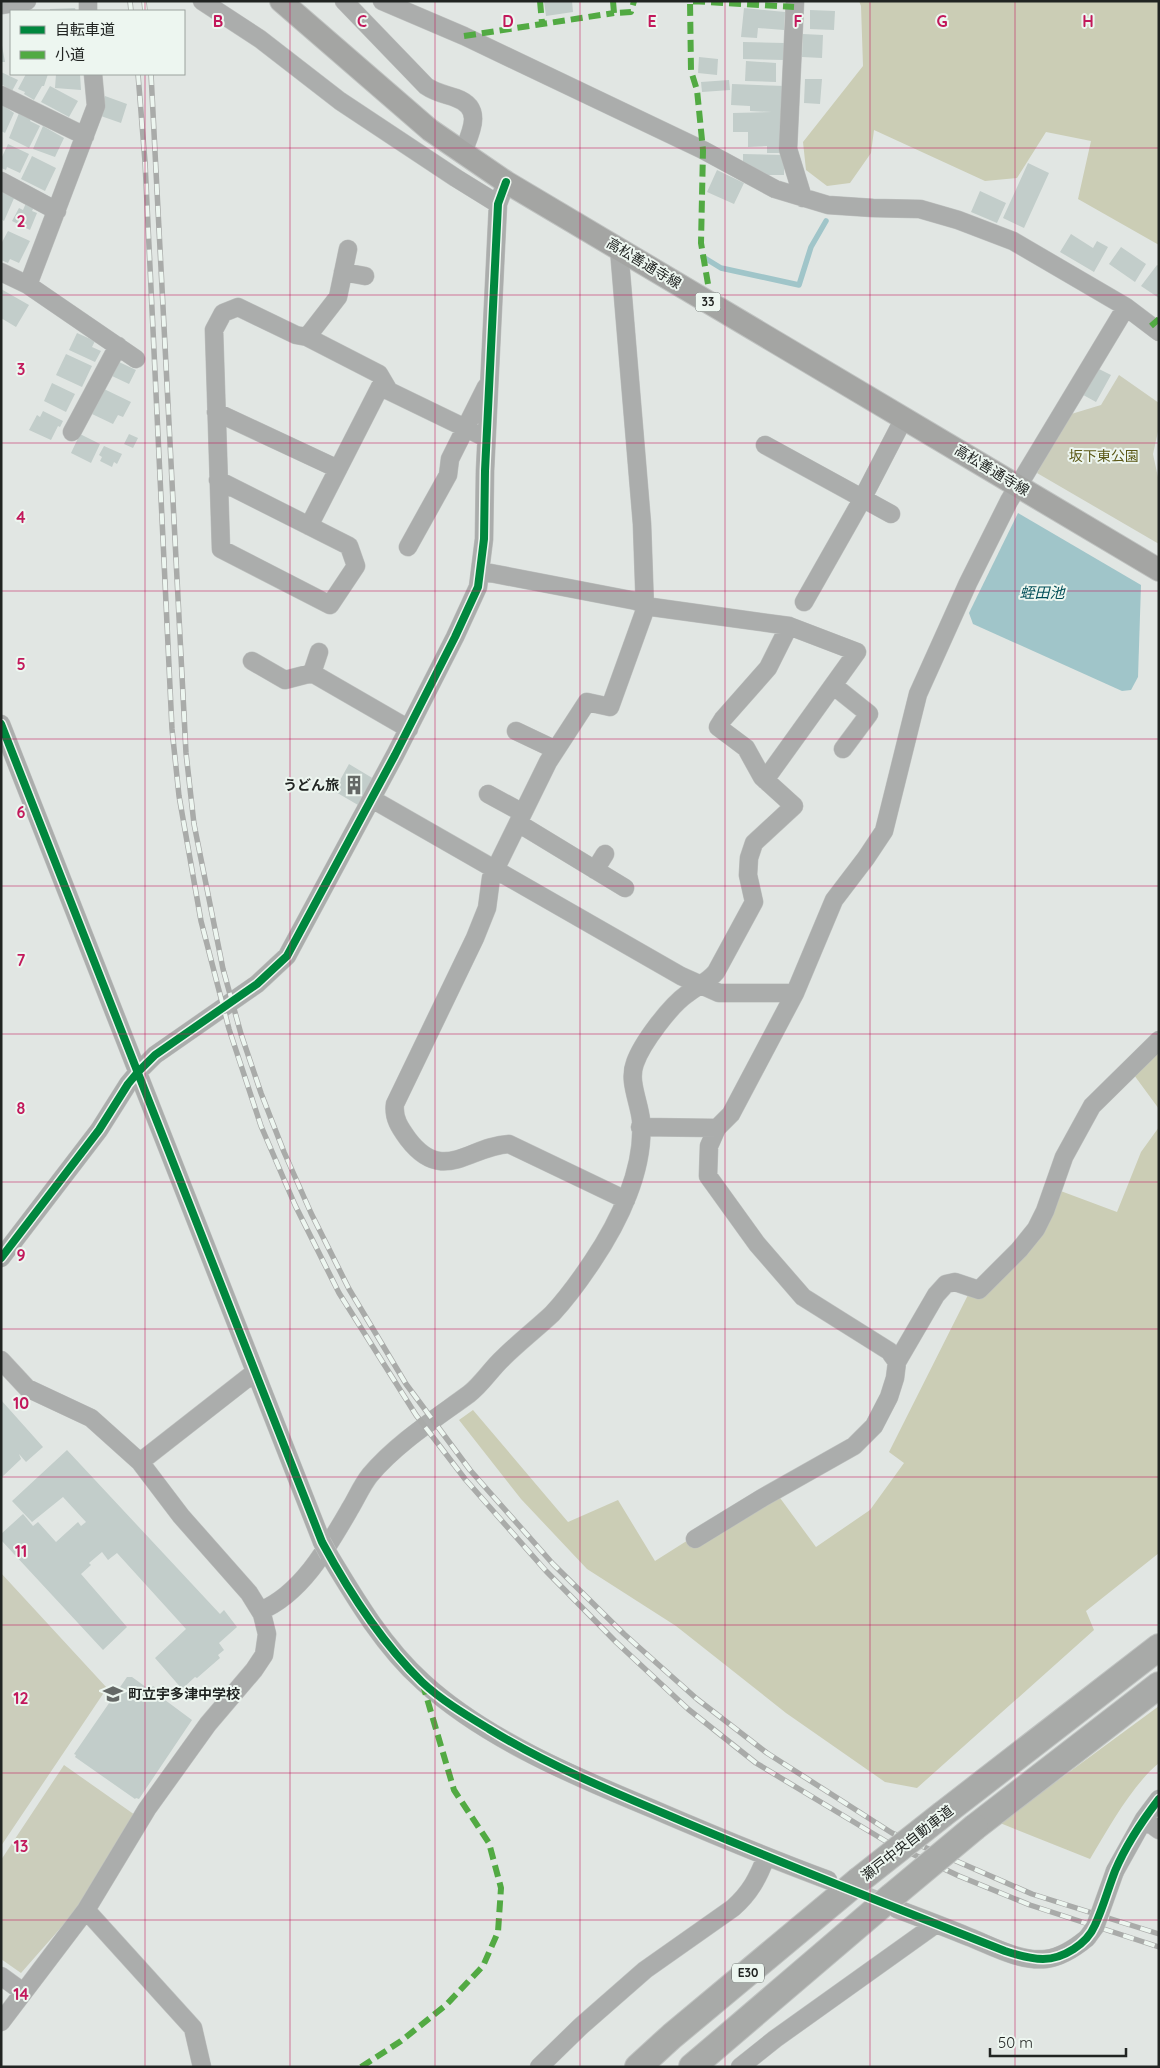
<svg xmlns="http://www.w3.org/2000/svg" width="1160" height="2068" font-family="Quicksand,'Noto Sans JP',sans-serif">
<rect width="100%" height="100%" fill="#e1e6e3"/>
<path fill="#cbcdbb" d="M1119,375L1159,403V427L1153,454L1159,482V544L1037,473L1068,415L1101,405Z
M1,1573L107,1688L1,1846Z
M64,1765L135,1815L79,1907L21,1973L1,1959V1860Z"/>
<path fill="#cbcdb5" d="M859,1H1159V245L1078,199L1091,141L1046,132L1017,178L985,181L874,130L871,153L850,183L827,186L806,170L803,142L863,66L861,6Z
M1159,1049V1109L1134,1075Z
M1159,1127V1553L1086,1611L1094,1630L917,1788L885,1782L786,1713L676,1626L587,1569L521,1499L459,1420L473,1410L568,1522L618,1500L655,1561L772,1487L816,1547L870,1510L904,1463L889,1452L971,1289L987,1282L1058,1190L1117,1212L1141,1152Z
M1159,1706V1763C1132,1785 1108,1829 1090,1859L1000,1823Z"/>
<path fill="#a0c5c9" d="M1018,513L1141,585L1138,677L1131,690L1122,691L973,624L969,613Z"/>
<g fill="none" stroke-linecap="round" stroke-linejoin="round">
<path stroke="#a0c5c9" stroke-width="5.5" d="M703,257L721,268L799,285L811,247L826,221"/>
</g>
<path fill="#c2cdca" d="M544,1H572L573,12L546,16Z
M75,8L76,11H50V9Z
M744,8L785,12L784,30L758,28L757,38L741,37Z
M810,10L835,11L834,30L810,29Z
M803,34L823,35L822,58L802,57Z
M1,40L5,62H1Z
M743,42L784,43V60L743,59Z
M699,57L718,59L717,75L698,73Z
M746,61L776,63V82L745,81Z
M1,72L18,80L12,91L1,84Z
M26,74H48L44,86H42L34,100L24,94L25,92L18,89Z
M56,74H80L81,90L55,88Z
M805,79H822L820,104L804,103Z
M729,80L730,90L702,92L701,82Z
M732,84L785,86L783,153H767V146L748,147V132H733V113L772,112L750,111V106L731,105Z
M50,86L78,101L69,117L41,102Z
M105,96L127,104L121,123L98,115Z
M1,104L14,113L5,133L1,131Z
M19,113L31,119L30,121L40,126L29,148L9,138Z
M43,126L64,138L55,157L33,149Z
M8,144L29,154L20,173L7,167L6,170L1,168V159Z
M743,154L784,155V175H761L743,165Z
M32,156L56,168L45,191L21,179Z
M1028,163L1049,173L1024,228L1003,218Z
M717,170L744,183L734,204L707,192Z
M2,190L15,196L4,221L1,219Z
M980,191L1006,203L997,223L971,212Z
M26,203L34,207L32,211L37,213L30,230L12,221L19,208L23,210Z
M8,231L30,241L19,263L10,259L8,263L1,260V244Z
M1071,234L1093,248L1097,241L1108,247L1094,272L1060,252Z
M1121,247L1146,264L1135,282L1109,264Z
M1157,265L1159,266V298L1141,286Z
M1,289L29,305L16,327L1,318Z
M77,333L95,341L92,347L101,351L95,362L69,350Z
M66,354L92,366L82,387L56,375Z
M119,362L136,370L129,384L112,376Z
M1091,365L1111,375L1096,402L1076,391Z
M52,383L75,394L66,412L44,401Z
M104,389L131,402L123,417L118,415L113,424L92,414Z
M43,411L63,421L60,427L58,426L51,440L29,430L37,415L40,417Z
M80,434L100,444L91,463L71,453Z
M129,434L138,438L133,448L124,444Z
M104,446L122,454L117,464L114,462L112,467L100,461L102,457L99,455Z
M349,764L374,779L358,805L334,791Z
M1,1400L43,1447L26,1462L19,1454L21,1459L1,1478Z
M67,1450L220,1614L224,1610L237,1627L219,1643L224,1650L218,1655L220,1658L197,1678L195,1677L182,1689L155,1658L186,1629L117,1553L108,1560L102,1552L89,1563L91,1565L81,1574L127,1627L103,1650L1,1540V1534L23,1514L33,1526L38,1522L56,1542L78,1522L81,1526L86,1522L63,1497L32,1522L12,1501Z
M127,1677H132L150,1690L153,1686L163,1693L161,1697L192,1720L139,1799L136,1798L135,1799L75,1757L76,1755L74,1754Z"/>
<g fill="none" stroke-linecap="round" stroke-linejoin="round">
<path stroke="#bbbfbc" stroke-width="18" stroke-dasharray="18 9" stroke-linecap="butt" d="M842,1886L892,1906"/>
<defs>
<path id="minor" d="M88,1V11
M202,1L260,39L340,101L456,178L498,204
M344,1L426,86C436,93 445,94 456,98C484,108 471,132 463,152
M382,1L464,36L703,150L775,189L828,205L873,208L920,209L958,220L1013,241L1126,307L1159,332
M795,1L788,149L803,198
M1,5L27,1
M1,95L85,136
M1,181L57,211
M619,249L642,524L645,610L610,707L587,702L548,762L491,878L487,908L475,938L395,1104C393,1118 400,1128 408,1139C443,1185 469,1146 509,1144L626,1200
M1,272L28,285L96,106L93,74
M343,272L365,276
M28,285L136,359
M307,337L338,297L348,249
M216,412L338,469
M72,432L118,346
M765,445L891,514
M218,480L349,546L356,566L330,605L221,549L214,330L223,313L238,307L296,335L307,337L379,374L389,391L486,438
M309,526L383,381
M408,547L448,475L450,459L486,387
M804,602L859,505L904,418
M319,652L312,673L409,729
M252,661L285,680L312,673
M834,686L869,714L843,749
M1,724L322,1542
M516,731L556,750
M765,780L857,652L789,626
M488,794L523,813
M372,799L681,976L719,993H795
M518,823L625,888
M595,870L605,854
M640,1127L717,1128
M1,1258L99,1130L128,1084L138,1072L155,1055L257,984L287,956L395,755L455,637L478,587L484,539L485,471L498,204L506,182
M1,1360L27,1388L91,1418L140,1462L181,1516L249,1593L262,1614L267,1634L264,1655L254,1670L208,1724L147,1809L86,1910L1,2022
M897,1362L889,1351L803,1297L757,1244L708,1176L709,1146L717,1128L731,1114L795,993L834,900L866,858L884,831L918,694L968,583L1009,501L1126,307
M140,1462L255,1372
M695,1539L762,1498L854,1446L874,1426L889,1397L895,1378L897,1362L936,1295L946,1284L955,1282L979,1290L1019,1250L1036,1229L1045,1211L1064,1157L1092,1106L1159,1040
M329,1555C356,1600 384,1647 423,1682C485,1739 576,1777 653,1809C711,1834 769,1858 828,1880
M260,1611C302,1594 329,1545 351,1507C357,1497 362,1485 370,1475C397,1443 435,1419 469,1394C482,1384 491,1369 503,1358C518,1343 536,1329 552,1314C567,1298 580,1280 592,1262C619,1222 645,1169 641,1120C639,1101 628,1081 635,1063C642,1043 670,1006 687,994C697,986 708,982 716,972L754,902L748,875L749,858L754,843L794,806L762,777L746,748L718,727L723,719L768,668L789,626L652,607L636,601L480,571
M1144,1819L1159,1830
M1115,1871L1144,1819L1159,1799
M897,1909C921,1918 945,1927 969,1937C992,1946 1020,1962 1046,1959C1062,1957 1075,1948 1087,1938
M86,1910L193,2028L202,2067
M1,1976L23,1992
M539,2067L580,2027L645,1970L733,1908C750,1893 758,1878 766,1857
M740,2067L775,2039L936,1924"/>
<path id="major" d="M281,1L430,130L506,182L1159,570"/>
<path id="highway" d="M943,1814L1159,1647
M975,1827L1159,1685
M638,2067L672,2036L858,1881
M692,2067L891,1897"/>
</defs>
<use href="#minor" stroke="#bfc2c0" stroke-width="19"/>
<use href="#major" stroke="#bfc2c0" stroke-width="24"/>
<use href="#highway" stroke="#bfc2c0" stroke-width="28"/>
<use href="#minor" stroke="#abadac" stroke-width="18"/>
<use href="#major" stroke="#a4a5a3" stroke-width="22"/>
<use href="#highway" stroke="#a8aaa8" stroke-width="26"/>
<defs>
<path id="rail" d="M130,1L131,11
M144,1L145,11
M138,74L145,162L172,729L179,796L201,921L229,1029L261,1126L295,1205L339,1293L416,1415L465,1479L546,1571L616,1642L688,1709L756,1763L887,1842L959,1876L1030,1905L1159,1947
M151,74L186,753L194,824L223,969L241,1034L261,1093L284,1152L311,1213L349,1289L406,1384L470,1470L553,1564L624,1634L697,1699L767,1753L892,1833L1032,1894L1159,1934"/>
</defs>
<use href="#rail" stroke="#a9aba9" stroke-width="5.5"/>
<use href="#rail" stroke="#edf6f0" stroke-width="4" stroke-dasharray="11" stroke-linecap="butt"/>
<defs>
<path id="minor-bridge" d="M322,1542L329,1555
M1087,1938L1095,1927L1115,1871"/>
<path id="highway-bridge" d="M858,1881L943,1814
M891,1897L975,1827"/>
</defs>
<use href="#minor-bridge" stroke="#bfc2c0" stroke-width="19" stroke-linecap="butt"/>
<use href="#highway-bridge" stroke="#bfc2c0" stroke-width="28" stroke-linecap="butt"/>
<use href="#minor-bridge" stroke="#abadac" stroke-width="18"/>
<use href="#highway-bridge" stroke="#a8aaa8" stroke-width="26"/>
<path stroke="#52aa43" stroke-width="6" stroke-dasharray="12 6" stroke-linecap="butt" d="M540,1L542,23
M613,1L614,13L631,12L634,1
M464,36L614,13
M708,284L701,243L703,150L697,90L691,71L690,1L794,7
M1151,326L1159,319
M361,2067L401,2041L446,2005L483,1966L498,1932L501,1888L489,1843L454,1790L423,1685"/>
<defs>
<path id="cycleway" d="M1,724L322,1542C349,1592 381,1642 422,1682C441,1700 466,1715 489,1729C546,1764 608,1790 670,1816C781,1863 893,1907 1005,1951C1017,1955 1030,1959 1043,1959C1063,1959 1087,1944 1095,1925C1103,1908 1108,1889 1115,1871C1126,1845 1142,1821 1159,1799
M1,1258L99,1130L128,1084L138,1072L155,1055L257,984L287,956L395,755L455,637L478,587L484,539L485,471L498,204L506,182"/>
</defs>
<use href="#cycleway" stroke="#edf6f0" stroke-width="11"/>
<use href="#cycleway" stroke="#00873e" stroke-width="8"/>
</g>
<path fill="none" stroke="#c2185b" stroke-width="1" stroke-opacity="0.55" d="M145,1V11M290,1V2067M435,1V2067M580,1V2067M725,1V2067M870,1V2067M1015,1V2067M145,74V2067M1,148H1159M1,295H1159M1,443H1159M1,591H1159M1,739H1159M1,886H1159M1,1034H1159M1,1182H1159M1,1329H1159M1,1477H1159M1,1625H1159M1,1773H1159M1,1920H1159"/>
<defs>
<symbol id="building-bare" viewBox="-9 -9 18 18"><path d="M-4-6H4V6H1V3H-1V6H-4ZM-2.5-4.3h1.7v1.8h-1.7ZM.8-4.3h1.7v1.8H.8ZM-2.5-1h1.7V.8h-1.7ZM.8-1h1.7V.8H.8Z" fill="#646866" stroke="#edf6f0" stroke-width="2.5" paint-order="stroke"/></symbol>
<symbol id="school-bare" viewBox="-9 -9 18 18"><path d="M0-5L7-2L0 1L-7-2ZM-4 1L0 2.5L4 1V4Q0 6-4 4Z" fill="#646866" stroke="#edf6f0" stroke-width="2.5" paint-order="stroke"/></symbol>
</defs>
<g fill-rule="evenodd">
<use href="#building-bare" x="340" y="771" width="28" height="28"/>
<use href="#school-bare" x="99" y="1680" width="28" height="28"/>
</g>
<g text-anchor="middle" stroke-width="4" stroke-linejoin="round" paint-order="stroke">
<g fill="#edf6f0" stroke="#5e6360" stroke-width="1">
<rect x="695.5" y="292.5" width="25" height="19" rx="4"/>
<rect x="732" y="1963.5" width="32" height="19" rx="4"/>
</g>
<g font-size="12" font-weight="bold" fill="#212422">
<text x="708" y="306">33</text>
<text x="748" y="1977">E30</text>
</g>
<g font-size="14" fill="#212422" stroke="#edf6f0">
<text transform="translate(644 263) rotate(31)" y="5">高松善通寺線</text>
<text transform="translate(992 470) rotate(31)" y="5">高松善通寺線</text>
<text transform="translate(907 1843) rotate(-38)" y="5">瀬戸中央自動車道</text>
</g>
<g font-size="14" fill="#5b5816" stroke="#edf6f0">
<text x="1104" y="461">坂下東公園</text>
</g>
<g font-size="14" font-weight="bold" fill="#212422" stroke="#edf6f0" text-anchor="end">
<text x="339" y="790">うどん旅</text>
<text x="128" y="1699" text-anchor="start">町立宇多津中学校</text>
</g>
<g font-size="15" font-style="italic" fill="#004e57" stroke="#edf6f0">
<text x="1042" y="598">蛭田池</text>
</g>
</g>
<g font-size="16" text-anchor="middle" font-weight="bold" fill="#c2185b" stroke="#edf6f0" stroke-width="4" stroke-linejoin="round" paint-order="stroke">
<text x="218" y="27">B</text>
<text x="362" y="27">C</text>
<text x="508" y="27">D</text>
<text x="652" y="27">E</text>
<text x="798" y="27">F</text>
<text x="942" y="27">G</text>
<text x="1088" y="27">H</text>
<text x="21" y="227">2</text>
<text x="21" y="375">3</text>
<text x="21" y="523">4</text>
<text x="21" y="670">5</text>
<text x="21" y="818">6</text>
<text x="21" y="966">7</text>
<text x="21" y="1114">8</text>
<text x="21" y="1261">9</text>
<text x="21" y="1409">10</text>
<text x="21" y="1557">11</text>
<text x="21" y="1704">12</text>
<text x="21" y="1852">13</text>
<text x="21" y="2000">14</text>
</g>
<rect width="1160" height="2068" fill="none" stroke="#212422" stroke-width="5"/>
<rect x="10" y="10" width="175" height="65" fill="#edf6f0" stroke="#9ba29e"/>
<rect x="20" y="26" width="25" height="8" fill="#00873e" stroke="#9ba29e"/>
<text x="55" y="35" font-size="15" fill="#212422">自転車道</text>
<rect x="20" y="51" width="25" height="8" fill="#52aa43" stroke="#9ba29e"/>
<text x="55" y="60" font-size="15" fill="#212422">小道</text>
<path d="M990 2048v8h136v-8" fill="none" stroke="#212422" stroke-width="2.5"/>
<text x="998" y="2048" font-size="15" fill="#212422" stroke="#edf6f0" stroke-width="4" paint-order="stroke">50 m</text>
</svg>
